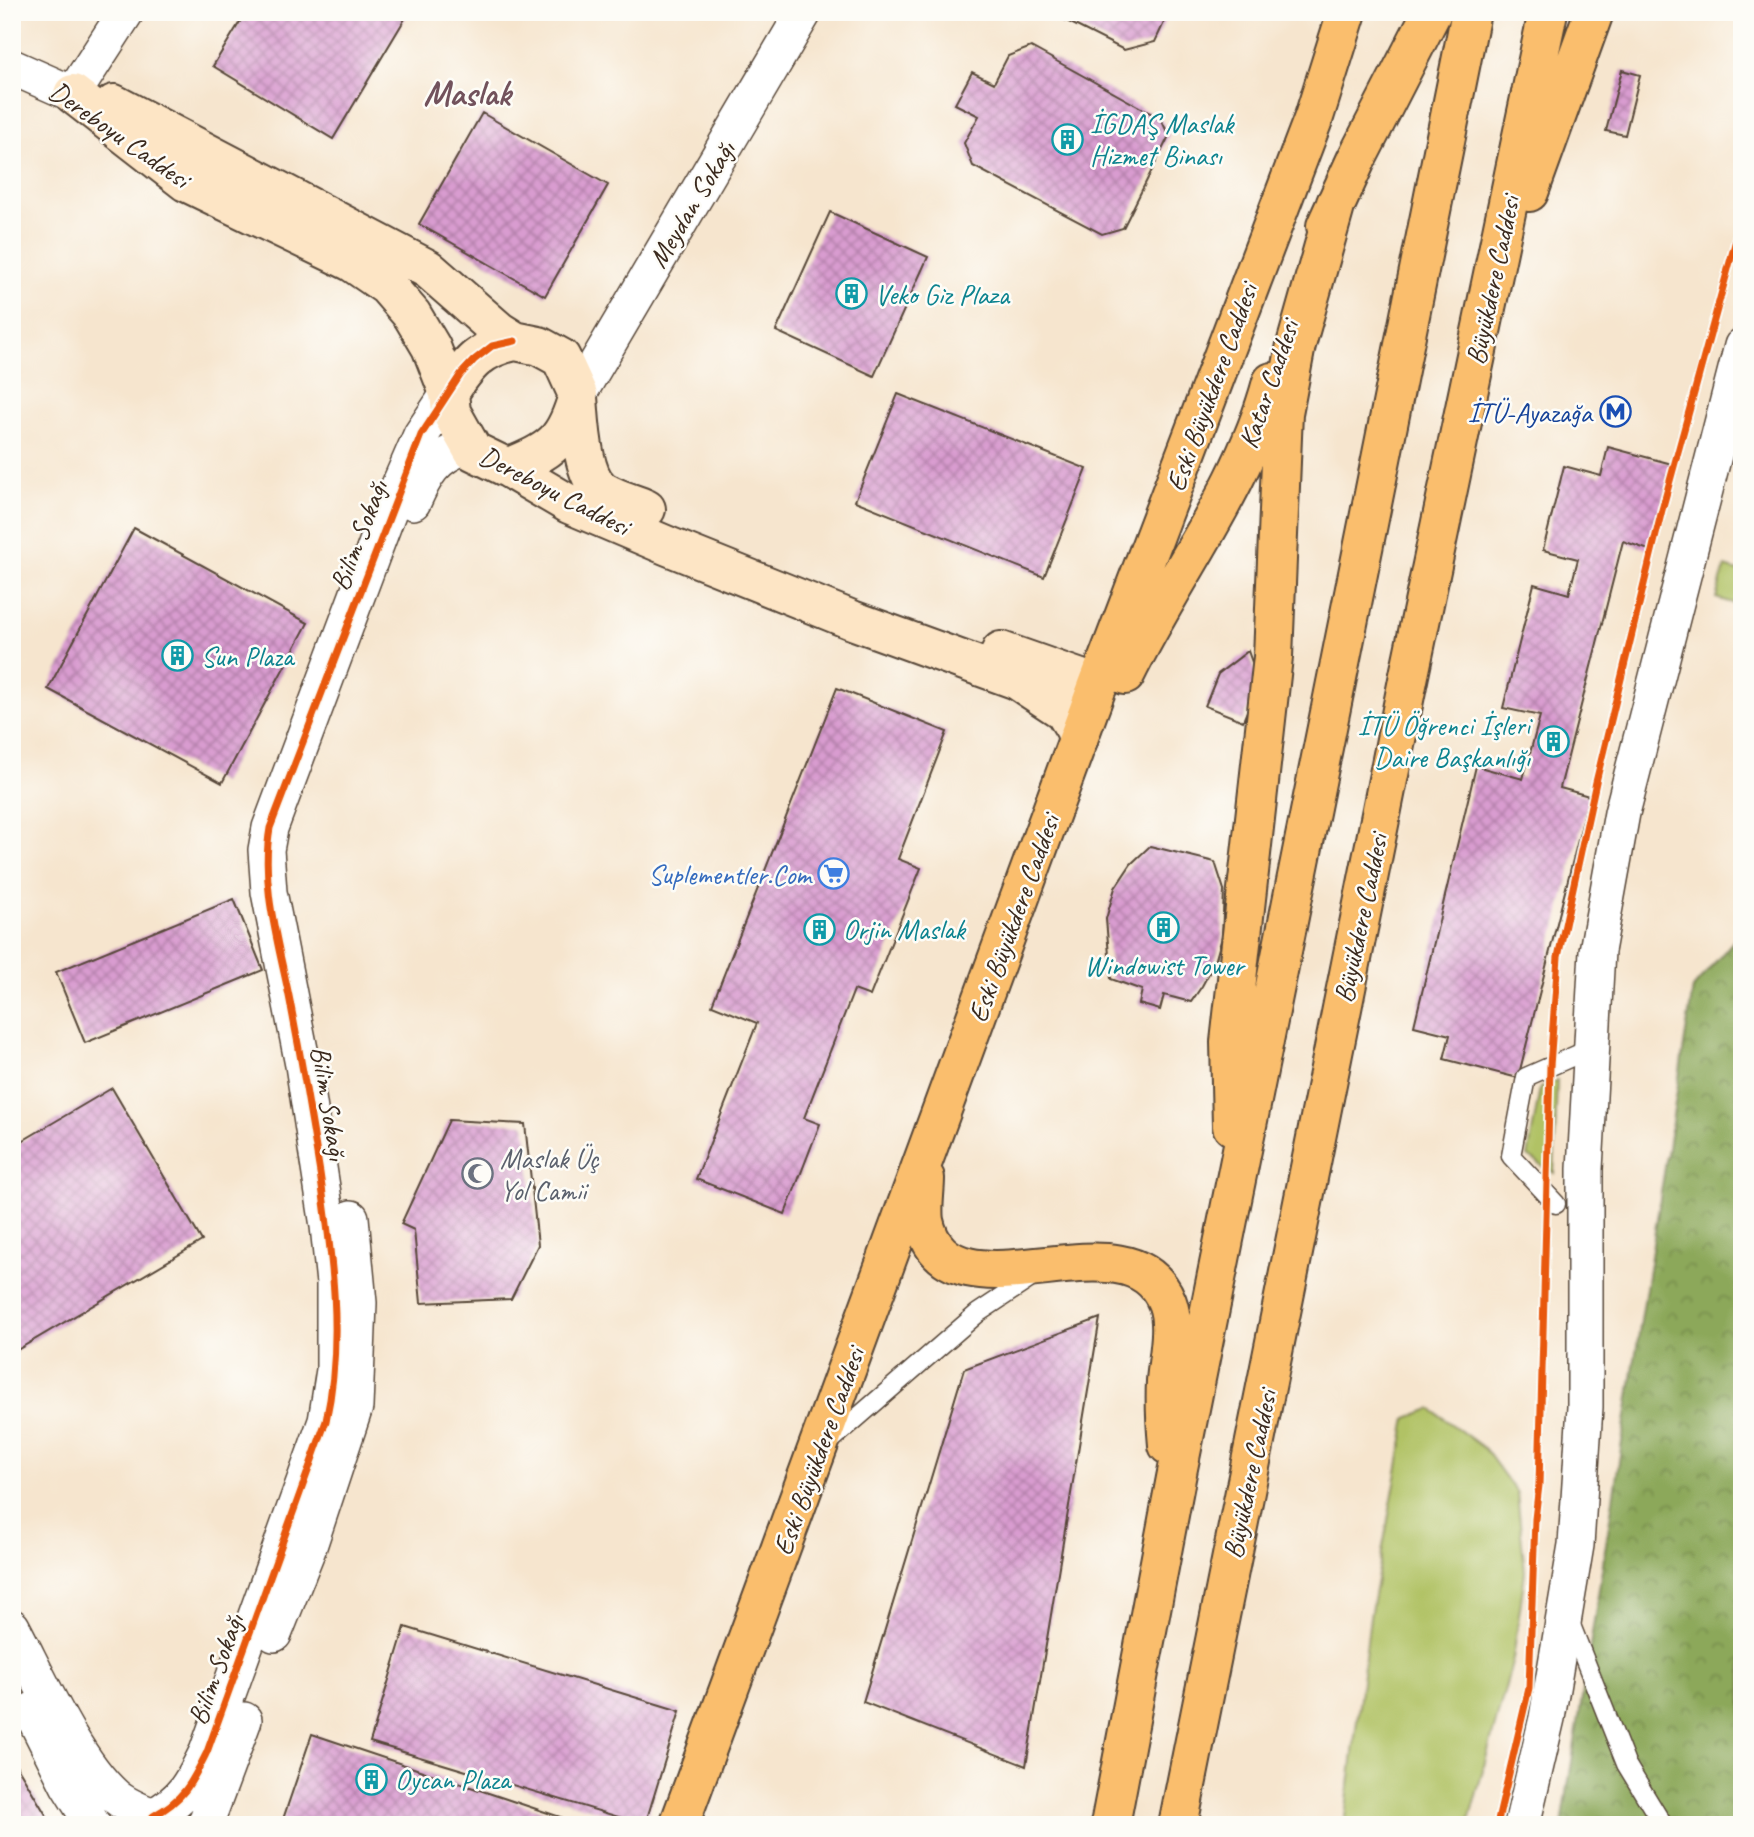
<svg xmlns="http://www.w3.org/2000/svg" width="1754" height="1837" font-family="Caveat,sans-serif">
<defs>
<pattern id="forest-crowns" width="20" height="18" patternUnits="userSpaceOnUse" patternTransform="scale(1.75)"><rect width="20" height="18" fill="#8ca85a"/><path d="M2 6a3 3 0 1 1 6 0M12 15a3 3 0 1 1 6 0" fill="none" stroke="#74894a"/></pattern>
<pattern id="building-cross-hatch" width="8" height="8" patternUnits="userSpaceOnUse" patternTransform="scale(1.75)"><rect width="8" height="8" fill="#d99cd0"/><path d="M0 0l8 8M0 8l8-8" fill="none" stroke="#b17fa8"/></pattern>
</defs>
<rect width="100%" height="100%" fill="#fdfcf7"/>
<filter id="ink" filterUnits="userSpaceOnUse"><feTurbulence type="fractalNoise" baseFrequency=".0143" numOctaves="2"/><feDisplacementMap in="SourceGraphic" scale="14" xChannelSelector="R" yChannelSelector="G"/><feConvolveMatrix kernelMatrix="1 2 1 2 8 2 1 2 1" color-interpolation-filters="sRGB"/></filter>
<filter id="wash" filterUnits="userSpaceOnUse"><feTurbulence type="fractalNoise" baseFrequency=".00686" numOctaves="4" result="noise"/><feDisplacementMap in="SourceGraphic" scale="28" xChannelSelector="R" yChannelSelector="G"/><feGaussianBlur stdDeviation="1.57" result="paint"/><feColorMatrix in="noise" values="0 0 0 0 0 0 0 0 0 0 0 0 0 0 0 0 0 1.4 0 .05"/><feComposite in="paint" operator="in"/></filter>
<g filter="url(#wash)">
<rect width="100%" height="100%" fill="#f6e5ce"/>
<path fill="#b1c265" stroke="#767642" stroke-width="2" d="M1725,567L1742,572V606L1716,598Z
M1557,1080L1554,1173L1528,1156L1540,1088Z
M1431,1409L1485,1449L1517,1493L1525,1572L1513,1659L1468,1825H1344L1370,1617L1407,1418Z"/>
<path fill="url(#forest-crowns)" stroke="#64693c" stroke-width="2" d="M1742,931V1825H1562L1693,988Z"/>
<g id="blocks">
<path fill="url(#building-cross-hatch)" d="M246,12H409L333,139L213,66Z
M1049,12H1169L1155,42L1124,50Z
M1031,47L1161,119L1169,136L1123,228L1102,234L973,166L964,143L979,116L955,104L972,72L994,83L1008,56Z
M1622,70L1640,75L1625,135L1606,131Z
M482,113L608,185L545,296L419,224Z
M830,212L928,257L874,376L776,331Z
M898,394L1087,469L1044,577L855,501Z
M1608,447L1672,464L1649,550L1623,541L1560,788L1589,796L1518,1078L1444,1059L1450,1035L1414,1026L1476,766L1523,779L1540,716L1503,708L1534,584L1569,594L1578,559L1543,550L1564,466L1601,476Z
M134,528L308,623L222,783L48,689Z
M1248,651L1259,682L1243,721L1205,706L1218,674Z
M837,688L947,732L898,859L921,868L870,996L854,990L804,1118L820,1124L785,1214L696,1179L757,1023L712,1005Z
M1150,846L1215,862L1224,890L1222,937L1215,962L1202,986L1191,1002L1164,995L1160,1010L1139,1004L1142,990L1111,979L1106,919L1115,888L1131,864Z
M234,899L263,970L85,1043L56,972Z
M112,1088L202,1241L12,1353V1147Z
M449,1120L525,1124L538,1245L511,1299L421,1303L414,1230L401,1224Z
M1100,1318L1026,1766L863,1702L964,1369Z
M405,1627L680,1711L645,1825L370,1742Z
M312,1734L581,1824V1825H281Z
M12,1758L52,1825H12Z"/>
</g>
</g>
<g filter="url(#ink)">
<use href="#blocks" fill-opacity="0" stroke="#574638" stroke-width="2"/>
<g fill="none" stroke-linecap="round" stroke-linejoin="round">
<defs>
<path id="lane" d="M1556,1204L1511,1156L1526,1077L1592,1048
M828,1443L978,1313L1034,1276
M1569,1620L1626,1764L1663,1825"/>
<path id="street" d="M12,67L73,94L126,12
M578,395L804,12
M413,502C425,475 434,457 464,447L473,451
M12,1627C37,1674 75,1761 115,1796C125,1805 140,1811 153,1816
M274,1634L308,1549L355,1407L359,1303L351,1218
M31,1711L68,1785L93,1825
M153,1816C184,1800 192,1782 207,1752L326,1421L334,1370V1283L328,1226L303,1065L269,892L266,850L270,828L394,497L421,435L449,393
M205,1825L244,1720
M1522,1825L1547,1718L1576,1545L1585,1407V1169L1597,951L1622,813L1742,346"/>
<path id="secondary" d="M73,94L186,182L352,262L387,286L412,315L431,347L449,393L451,412L473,451L508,468L569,504L668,546L852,620L1017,680L1064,711L1075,729L1078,740
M114,104L428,269L499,331L515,341L539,346L561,358L578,395C565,442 552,450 508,468
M449,393C468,363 481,348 515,341
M578,397C580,421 581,472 600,489C611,498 633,503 646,509
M1001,651L1098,685"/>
<path id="primary" d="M1529,192L1594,12
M1326,226L1356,160L1432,12
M1125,675C1173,576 1243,490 1272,382
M1232,1126L1230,1042L1273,657L1283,413L1296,345L1336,203
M925,1178C925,1191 922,1208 924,1221C948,1332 1129,1205 1167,1302C1176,1325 1168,1357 1166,1381C1165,1402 1166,1424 1168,1445
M679,1825L1098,685L1314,117L1347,12
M1110,1825L1176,1478L1471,12
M1178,1825L1409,675L1548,12"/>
</defs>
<use href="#lane" stroke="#574638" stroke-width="21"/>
<use href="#street" stroke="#574638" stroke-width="38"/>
<use href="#secondary" stroke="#574638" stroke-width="42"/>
<use href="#primary" stroke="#574638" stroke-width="42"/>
<use href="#lane" stroke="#fff" stroke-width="18"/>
<use href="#street" stroke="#fff" stroke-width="35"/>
<use href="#secondary" stroke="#fde5c5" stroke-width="38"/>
<use href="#primary" stroke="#fabe6d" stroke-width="38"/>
<defs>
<path id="cycleway" d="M153,1816C184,1800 192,1782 207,1752L326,1421C344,1339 332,1256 320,1173C311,1116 301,1058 290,1001C279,945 260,885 270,828L421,435L461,374L474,360L492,346L515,341
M1497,1825L1529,1688L1535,1519L1539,1485L1550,1066L1558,957L1596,782L1662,510L1742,218"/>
</defs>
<use href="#cycleway" stroke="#fdfcf7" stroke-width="11"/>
<use href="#cycleway" stroke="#e8590c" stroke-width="7"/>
</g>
</g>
<defs>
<symbol id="building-ring" viewBox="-11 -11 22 22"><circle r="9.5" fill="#fdfcf7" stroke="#0f9aa8" stroke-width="1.5"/><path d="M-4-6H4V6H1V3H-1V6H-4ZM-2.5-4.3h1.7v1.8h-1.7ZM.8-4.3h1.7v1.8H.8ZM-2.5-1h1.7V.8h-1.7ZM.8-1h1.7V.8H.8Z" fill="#0f9aa8"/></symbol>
<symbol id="metro-ring" viewBox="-11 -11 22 22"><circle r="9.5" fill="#fdfcf7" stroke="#1a4fb4" stroke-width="1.5"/><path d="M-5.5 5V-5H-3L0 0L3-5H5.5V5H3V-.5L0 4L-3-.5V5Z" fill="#1a4fb4"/></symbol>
<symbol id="supermarket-ring" viewBox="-11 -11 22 22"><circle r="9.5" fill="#fdfcf7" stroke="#3f7fe0" stroke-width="1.5"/><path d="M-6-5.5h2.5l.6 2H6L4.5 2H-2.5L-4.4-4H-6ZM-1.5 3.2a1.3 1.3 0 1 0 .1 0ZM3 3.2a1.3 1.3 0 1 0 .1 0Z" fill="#3f7fe0"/></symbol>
<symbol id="mosque-ring" viewBox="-11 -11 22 22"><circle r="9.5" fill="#fdfcf7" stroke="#6b7280" stroke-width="1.5"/><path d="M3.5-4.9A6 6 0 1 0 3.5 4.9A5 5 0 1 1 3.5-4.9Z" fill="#6b7280"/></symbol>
</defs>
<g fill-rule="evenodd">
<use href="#building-ring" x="1050" y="122" width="35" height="35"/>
<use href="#building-ring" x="834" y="276" width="35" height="35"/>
<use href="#metro-ring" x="1598" y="394" width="35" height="35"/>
<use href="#building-ring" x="160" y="638" width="35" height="35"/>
<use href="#building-ring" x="1536" y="724" width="35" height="35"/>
<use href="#supermarket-ring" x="816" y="856" width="35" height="35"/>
<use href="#building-ring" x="1146" y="910" width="35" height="35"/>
<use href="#building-ring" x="802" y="912" width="35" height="35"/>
<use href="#mosque-ring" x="460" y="1156" width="35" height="35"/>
<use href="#building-ring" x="354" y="1762" width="35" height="35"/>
</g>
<g text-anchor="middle" stroke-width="5" stroke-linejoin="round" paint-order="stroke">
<g font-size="28" fill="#0d838f" stroke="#fdfcf7" text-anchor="start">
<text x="1090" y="133">İGDAŞ Maslak<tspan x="1090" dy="32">Hizmet Binası</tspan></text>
<text x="875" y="304">Veko Giz Plaza</text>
<text x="201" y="666">Sun Plaza</text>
<text x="1530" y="735" text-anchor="end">İTÜ Öğrenci İşleri<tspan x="1530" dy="32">Daire Başkanlığı</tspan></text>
<text x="843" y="939">Orjin Maslak</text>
<text x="1164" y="975" text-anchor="middle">Windowist Tower</text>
<text x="395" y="1789">Oycan Plaza</text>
</g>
<g font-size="28" fill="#3b2a1e" stroke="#fdfcf7">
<text transform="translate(120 134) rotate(35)" y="10">Dereboyu Caddesi</text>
<text transform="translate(691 204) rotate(-59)" y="10">Meydan Sokağı</text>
<text transform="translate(1492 280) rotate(-78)" y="10">Büyükdere Caddesi</text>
<text transform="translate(1268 384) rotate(-71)" y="10">Katar Caddesi</text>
<text transform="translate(1211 387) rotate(-70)" y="10">Eski Büyükdere Caddesi</text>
<text transform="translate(555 490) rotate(27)" y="10">Dereboyu Caddesi</text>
<text transform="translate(358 535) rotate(-69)" y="10">Bilim Sokağı</text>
<text transform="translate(1013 918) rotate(-70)" y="10">Eski Büyükdere Caddesi</text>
<text transform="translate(1360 918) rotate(-78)" y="10">Büyükdere Caddesi</text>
<text transform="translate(330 1103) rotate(81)" y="10">Bilim Sokağı</text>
<text transform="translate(818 1451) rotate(-70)" y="10">Eski Büyükdere Caddesi</text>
<text transform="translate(1249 1474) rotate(-78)" y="10">Büyükdere Caddesi</text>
<text transform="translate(215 1669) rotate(-70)" y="10">Bilim Sokağı</text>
</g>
<g font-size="28" fill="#164399" stroke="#fdfcf7" text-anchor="end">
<text x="1592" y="422">İTÜ-Ayazağa</text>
</g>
<g font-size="28" fill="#366cbe" stroke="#fdfcf7" text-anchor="end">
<text x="811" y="884">Suplementler.Com</text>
</g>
<g font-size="28" fill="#5b616d" stroke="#fdfcf7" text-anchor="start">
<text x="500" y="1168">Maslak Üç<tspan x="500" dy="32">Yol Camii</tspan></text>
</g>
<g font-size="35" font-weight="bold" fill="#72525c" stroke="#fdfcf7">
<text x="467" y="105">Maslak</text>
</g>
</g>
<rect width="1754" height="1837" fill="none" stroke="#fdfcf7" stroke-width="42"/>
</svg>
